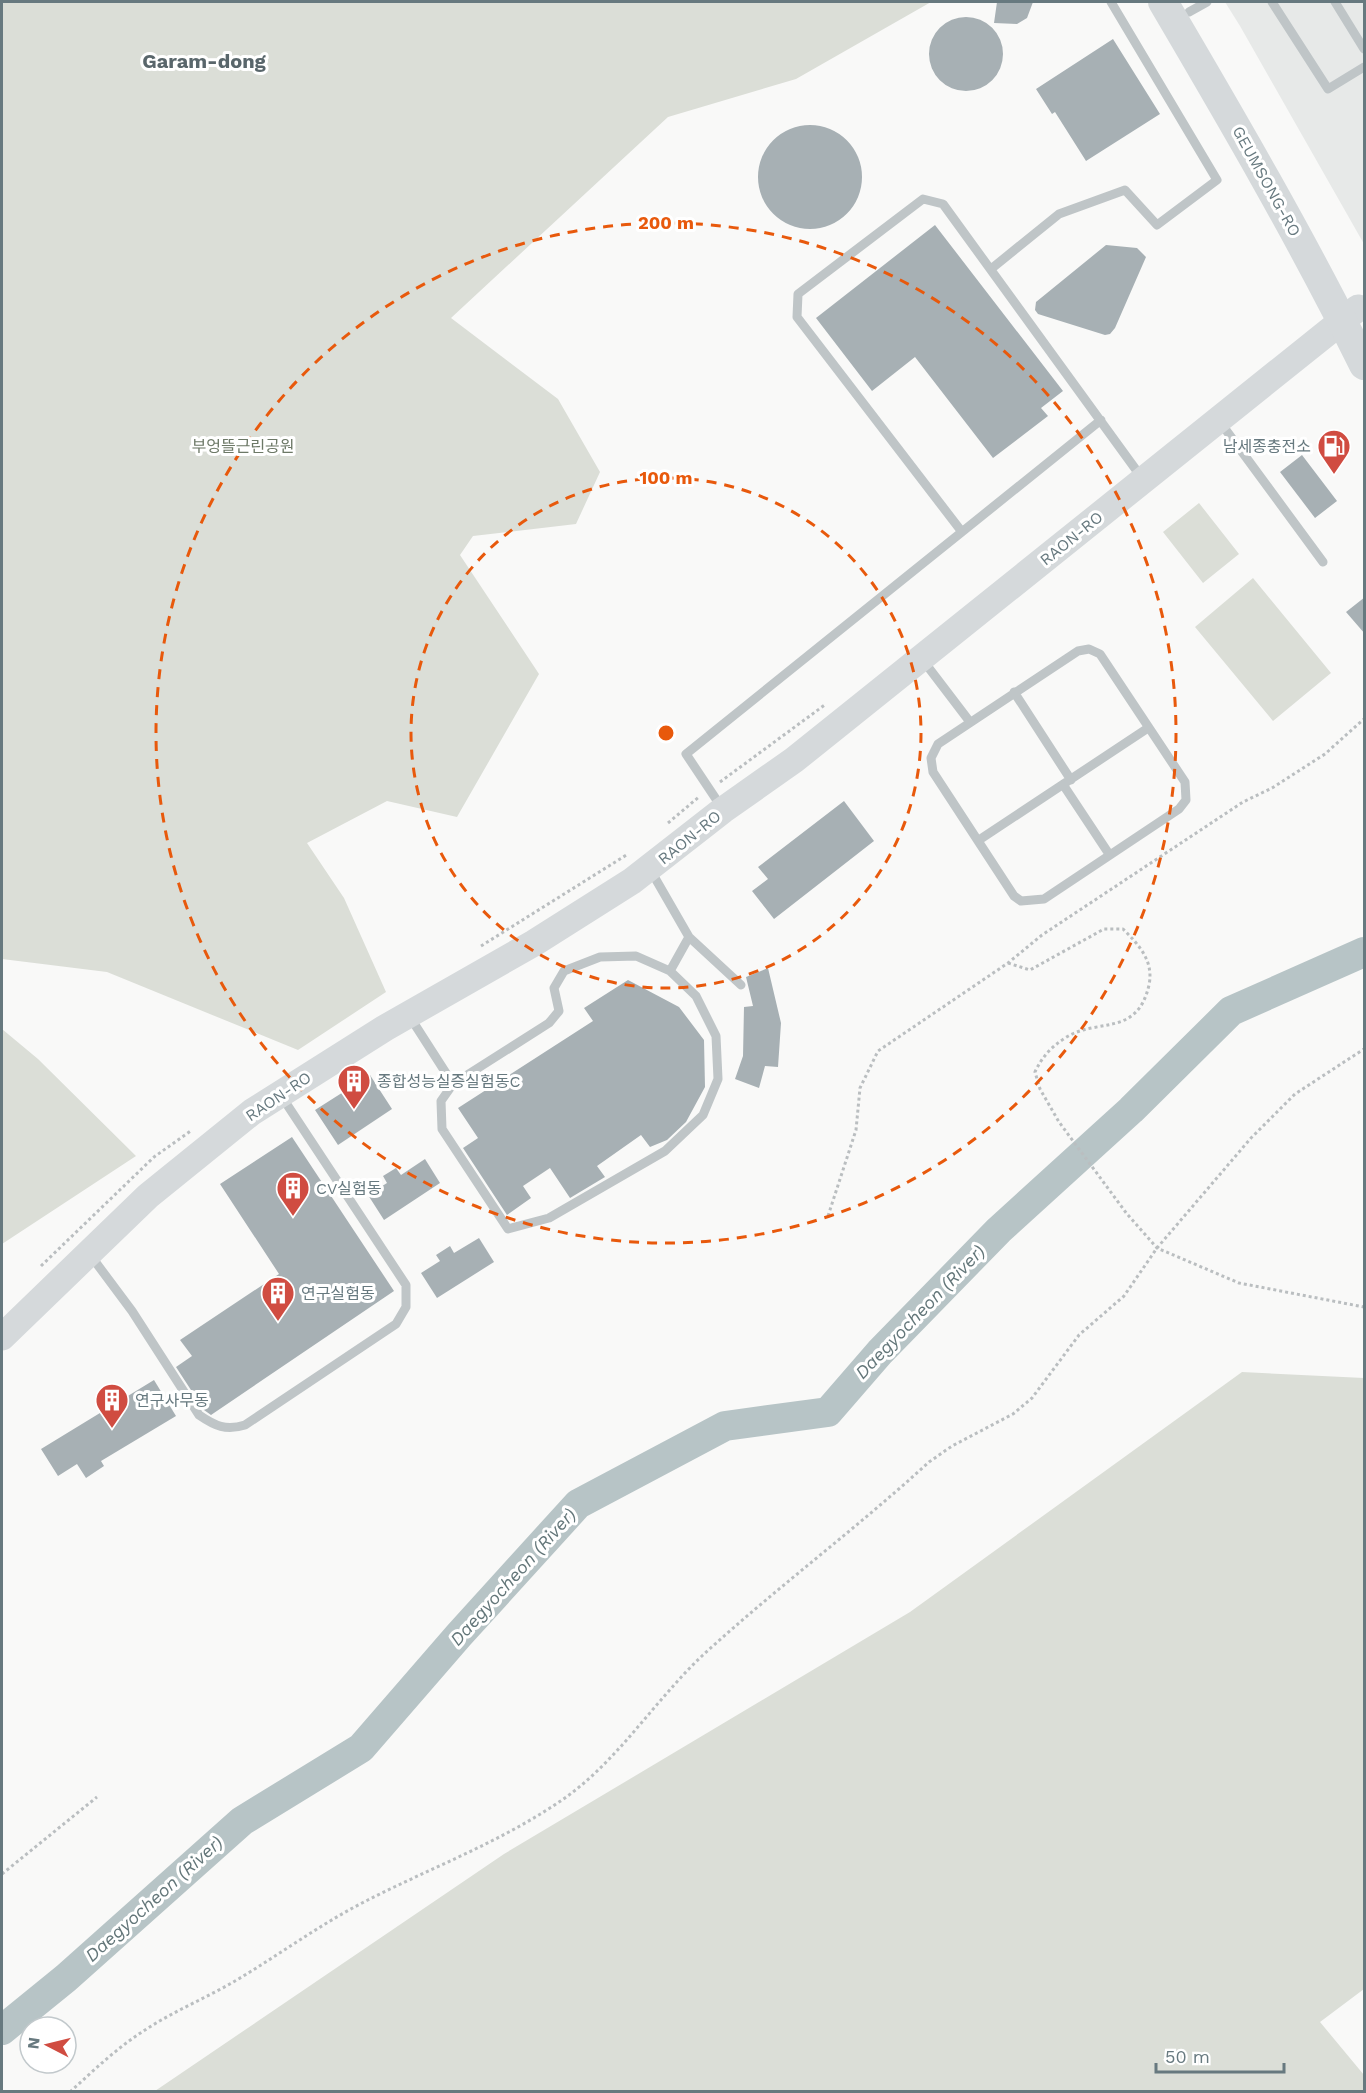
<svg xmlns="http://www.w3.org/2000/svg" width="1366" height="2093" font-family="'Work Sans','Noto Sans KR',sans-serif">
<rect width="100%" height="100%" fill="#f9f9f8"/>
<path fill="#e7e9e8" d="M1225,2H1364V244L1240,26Z"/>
<path fill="#dbded7" d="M2,2H931L796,79L668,117L451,318L558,399L600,472L576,524L473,536L460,555L539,674L457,817L387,801L307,843L344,898L386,992L298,1050L107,972L2,959Z
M1199,503L1239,554L1203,583L1163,532Z
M1253,578L1331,673L1273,721L1195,627Z
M2,1029L38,1059L136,1156L2,1244Z
M1242,1372L1364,1378V1989L1320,2022L1364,2075V2091H155L504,1854L910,1612Z"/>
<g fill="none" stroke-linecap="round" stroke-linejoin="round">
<path stroke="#b7c4c6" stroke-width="30" d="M2,2030L66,1978L242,1821L361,1748L459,1635L578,1504L725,1426L828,1412L880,1352L999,1230L1131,1110L1231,1011L1364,952"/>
</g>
<path fill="#a7b0b4" d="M997,2H1033L1027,18L1017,24L994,23Z
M929 54a37 37 0 1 1 74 0a37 37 0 1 1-74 0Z
M1113,39L1160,114L1086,161L1055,112L1052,114L1036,89Z
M758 177a52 52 0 1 1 104 0a52 52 0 1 1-104 0Z
M935,225L1063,391L1041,408L1048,416L993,458L915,357L872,391L816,318Z
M1106,245L1137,248L1146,257L1115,328L1110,334L1105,335L1038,314L1035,310L1036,302Z
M1302,455L1337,501L1315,518L1280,472Z
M1365,597V634L1346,612Z
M844,801L874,841L774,919L752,891L768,879L758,867Z
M768,968L781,1023L778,1067L765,1066L759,1088L735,1079L743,1056L744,1007L753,1006L746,977Z
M628,980L679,1007L704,1040L705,1087L686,1122L667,1140L650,1147L641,1135L597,1166L605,1177L570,1198L550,1168L523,1186L531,1198L507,1215L463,1148L478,1138L458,1108L593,1021L584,1008Z
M370,1075L392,1109L338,1145L315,1110Z
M292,1137L394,1291L211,1415L204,1410L176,1367L192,1356L180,1340L279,1274L220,1184Z
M425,1159L440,1183L384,1220L368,1195L387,1183L383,1176L396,1168L401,1175Z
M479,1238L494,1262L437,1298L421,1273L440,1261L436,1255L450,1246L454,1253Z
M154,1380L176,1416L101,1461L104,1466L86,1478L77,1464L58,1476L41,1449Z"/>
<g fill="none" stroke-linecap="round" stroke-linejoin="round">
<path stroke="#babec0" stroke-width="3" stroke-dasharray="3 3" stroke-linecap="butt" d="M720,782L826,704
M668,823L700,796
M481,946L628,854
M1008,963L1030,970L1104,929H1123C1139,945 1154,961 1149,985C1137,1038 1097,1017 1065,1038C1051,1047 1042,1057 1035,1072L1040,1089L1059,1122L1127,1214L1157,1248L1239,1283L1364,1307
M828,1216L856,1130L860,1088L878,1051L1008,963L1042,935L1243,802L1272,788L1325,754L1364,719
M41,1266L154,1157L192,1130
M2,1874L97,1797
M70,2092C94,2070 118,2047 145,2030C174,2011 206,1998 235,1981C279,1955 319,1925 364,1902C428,1869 496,1844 556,1804C615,1766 652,1703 703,1655C776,1588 856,1529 929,1462L952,1446L1013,1414L1032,1398L1079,1335L1124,1296L1157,1248L1251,1138L1295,1094L1364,1049"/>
<path stroke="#bfc5c7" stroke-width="9" d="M1272,2L1328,89L1364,67
M1335,2L1364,49
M1189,12L1207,2
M991,269L1059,214L1125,190L1157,225L1217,180L1111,2
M1220,422L1323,562
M962,532L797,317L798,294L923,199L943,204L1142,478
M1089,649L1100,654L1185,782L1186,800L1179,809L1044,899L1021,901L1014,896L933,772L931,758L938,744L1078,651Z
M922,659L970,722
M1014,692L1071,780
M1064,786L1109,854
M722,808L686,754L1101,420
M979,840L1148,728
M651,871L689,937L741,985
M670,971L689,937
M410,1017L453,1084L441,1101L442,1129L508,1229L549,1218L665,1151L703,1115L718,1079L716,1036L696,996L670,971L636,956L600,957L564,971L554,988L559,1011L549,1023L453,1084
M91,1256L132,1311L199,1415C215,1426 226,1431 245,1425L396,1324L406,1307V1285L282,1097"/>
<path stroke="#d5d9db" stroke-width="27" d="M2,1337L148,1196L252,1112L385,1028L534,943L632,881L723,810L794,760L1358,308"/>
<path stroke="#d5d9db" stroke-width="30" d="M1163,2C1233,121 1303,241 1364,365"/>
</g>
<g fill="none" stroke="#e8590c" stroke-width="3" stroke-dasharray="10 8">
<circle cx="666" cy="733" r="255"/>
<circle cx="666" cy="733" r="510"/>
</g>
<defs>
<symbol id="fuel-pin" viewBox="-11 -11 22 30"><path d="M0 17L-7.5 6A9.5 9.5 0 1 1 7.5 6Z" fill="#d04c41" stroke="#fff"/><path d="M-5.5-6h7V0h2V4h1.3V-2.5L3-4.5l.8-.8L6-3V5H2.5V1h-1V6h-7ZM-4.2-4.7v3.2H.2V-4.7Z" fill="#fff"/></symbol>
<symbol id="building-pin" viewBox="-11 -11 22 30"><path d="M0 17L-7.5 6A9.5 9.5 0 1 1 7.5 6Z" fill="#d04c41" stroke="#fff"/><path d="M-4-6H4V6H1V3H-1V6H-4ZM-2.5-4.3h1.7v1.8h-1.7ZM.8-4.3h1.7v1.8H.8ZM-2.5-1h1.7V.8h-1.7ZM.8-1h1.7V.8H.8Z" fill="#fff"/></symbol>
</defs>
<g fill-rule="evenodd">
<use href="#fuel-pin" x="1315" y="427" width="38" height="52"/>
<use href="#building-pin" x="335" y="1062" width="38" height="52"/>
<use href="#building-pin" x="274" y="1169" width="38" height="52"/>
<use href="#building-pin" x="259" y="1274" width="38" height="52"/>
<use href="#building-pin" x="93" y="1381" width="38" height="52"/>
</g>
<g text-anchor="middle" stroke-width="6" stroke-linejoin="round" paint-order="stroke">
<g font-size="16" fill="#67797f" stroke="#fff">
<text transform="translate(1267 181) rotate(61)" y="6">GEUMSONG-RO</text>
<text transform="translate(1071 538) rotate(-39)" y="6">RAON-RO</text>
<text transform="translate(689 837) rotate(-39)" y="6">RAON-RO</text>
<text transform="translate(278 1096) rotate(-34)" y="6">RAON-RO</text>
</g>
<g font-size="16" fill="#6c7866" stroke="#fff">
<text x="243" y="452">부엉뜰근린공원</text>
</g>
<g font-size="16" fill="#67797f" stroke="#fff" text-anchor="start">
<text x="1311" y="452" text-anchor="end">남세종충전소</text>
<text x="377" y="1087">종합성능실증실험동C</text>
<text x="316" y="1194">CV실험동</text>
<text x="301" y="1299">연구실험동</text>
<text x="135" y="1406">연구사무동</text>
</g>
<g font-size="18" font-style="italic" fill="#637679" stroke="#fff">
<text transform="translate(920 1312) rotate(-46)" y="6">Daegyocheon (River)</text>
<text transform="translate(513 1577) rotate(-48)" y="6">Daegyocheon (River)</text>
<text transform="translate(154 1899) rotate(-42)" y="6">Daegyocheon (River)</text>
</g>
<g font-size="20" font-weight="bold" fill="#59666b" stroke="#fff">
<text x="204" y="68">Garam-dong</text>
</g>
</g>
<circle cx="666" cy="733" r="9" fill="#e8590c" stroke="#fff" stroke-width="3"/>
<g font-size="18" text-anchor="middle" font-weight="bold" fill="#e8590c" stroke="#fff" stroke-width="6" stroke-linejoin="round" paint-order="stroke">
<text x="666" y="229">200 m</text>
<text x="666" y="484">100 m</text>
</g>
<rect width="1366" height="2093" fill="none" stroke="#67797f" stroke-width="6"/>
<g transform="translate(48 2045) rotate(277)"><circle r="28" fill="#ffffff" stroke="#c2c9cc" stroke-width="1.5"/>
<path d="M0-4.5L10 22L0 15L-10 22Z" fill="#d04c41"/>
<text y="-9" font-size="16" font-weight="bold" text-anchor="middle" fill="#67797f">N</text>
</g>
<path d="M1156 2063v9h128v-9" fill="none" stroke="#67797f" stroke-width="3"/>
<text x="1165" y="2063" font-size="18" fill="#67797f" stroke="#ffffff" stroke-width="4.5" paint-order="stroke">50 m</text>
</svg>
